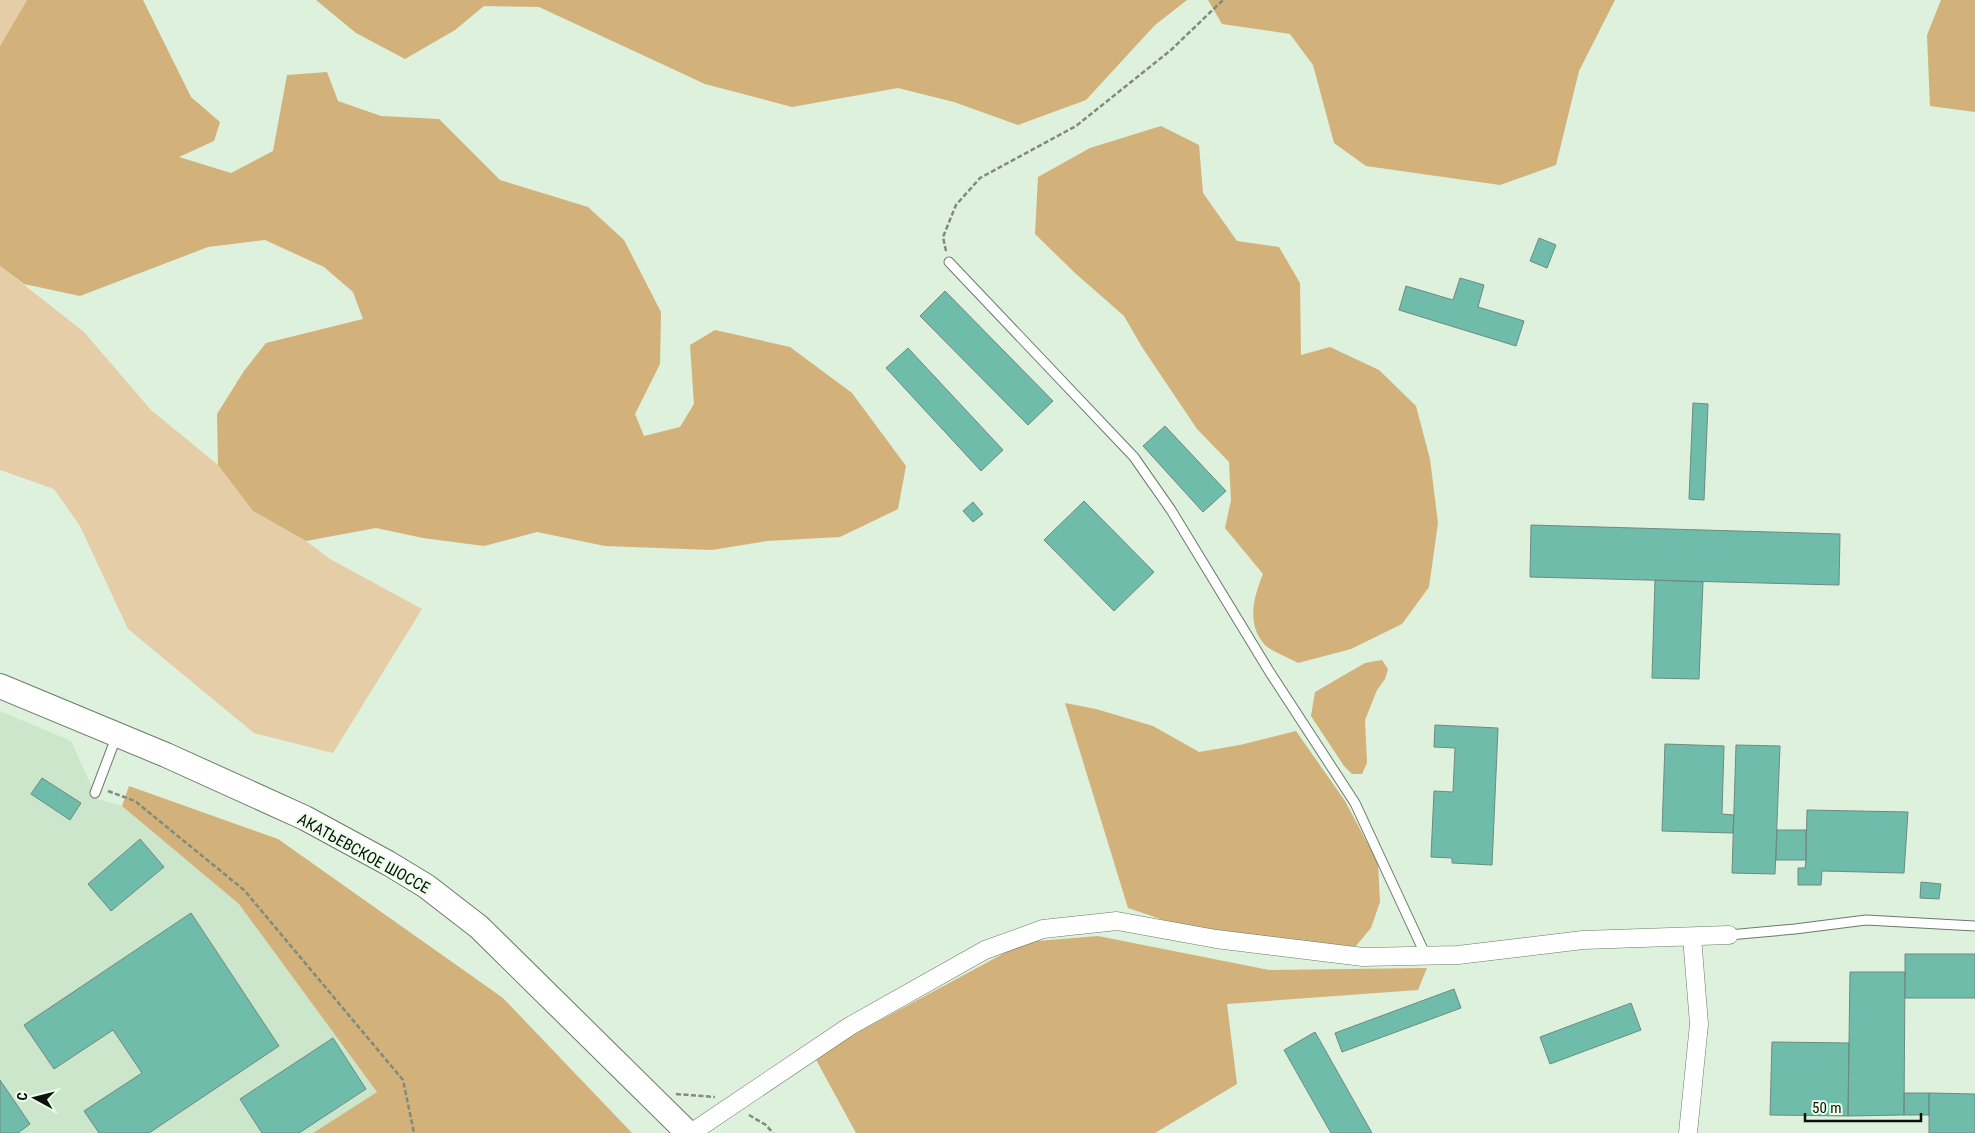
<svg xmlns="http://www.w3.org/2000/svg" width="1975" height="1133" font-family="'Roboto Condensed',sans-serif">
<rect width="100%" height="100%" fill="#ddf1dc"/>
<path fill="#cce6cb" d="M0,711L71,741L97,799L122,806L239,904L377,1092L313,1133H0Z"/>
<path fill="#e5cda8" d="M0,0H27L0,46Z
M0,266L84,332L151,410L218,465L253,511L306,541L330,559L422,609L333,753L254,733L128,629L80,526L54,489L0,470Z"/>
<path fill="#d2b17b" d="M27,0H143L191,97L220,122L214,141L179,157L231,173L273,151L287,75L327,72L338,101L381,116L439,119L500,180L588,207L624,240L661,312L660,364L635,414L644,436L680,427L694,404L690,345L715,330L790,347L852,393L906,466L898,509L840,537L767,541L712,550L605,546L537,532L484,546L423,538L376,528L306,541L253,511L218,465L217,414L244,371L266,343L363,319L353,292L324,267L265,240L208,247L80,296L24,284L0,266V46Z
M316,0H1187L1155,25L1086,100L1018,125L954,102L898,88L792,107L705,84L539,7L484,6L455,30L405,59L356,33Z
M1208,0H1615L1579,71L1556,165L1500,185L1366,166L1334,143L1313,65L1290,34L1222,24Z
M1941,0H1975V112L1930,106L1927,35Z
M1161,126L1199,145L1203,193L1237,241L1279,247L1300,283L1301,355L1330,347L1379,370L1416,406L1430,459L1438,523L1429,587L1402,624L1351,649L1298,663C1290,658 1270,651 1264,644C1246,622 1254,597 1263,574L1225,528L1231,500L1229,462L1197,429L1142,347L1124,316L1075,273L1035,234L1038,177L1090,148Z
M1382,660L1388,669L1385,679L1377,690L1365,720L1367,763L1362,774H1352L1344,766L1311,716L1315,692L1365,663Z
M1065,703L1096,709L1153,726L1199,752L1240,745L1296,731L1345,801L1378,863L1380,902L1371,928L1355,947L1187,928L1128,908Z
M129,786L278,839L503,998L632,1133H313L377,1092L239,904L122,806Z
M1098,936L1269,970L1427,968L1418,990L1227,1004L1237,1084L1155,1133H856L814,1056L1025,942Z"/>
<path fill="#70bcaa" stroke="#6d8a82" d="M1539,238L1556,245L1547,268L1530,261Z
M1460,278L1484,285L1478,307L1524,321L1516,346L1399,310L1406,286L1453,300Z
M945,291L1053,401L1028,425L920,316Z
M908,348L1003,450L981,471L886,368Z
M1693,403L1708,404L1704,500L1689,499Z
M1165,426L1226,491L1203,512L1143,446Z
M1084,501L1154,572L1114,611L1044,540Z
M973,502L983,514L973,522L963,511Z
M1531,525L1840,534L1839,585L1530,577Z
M1655,580L1703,582L1699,679L1652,678Z
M1435,725L1498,728L1492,865L1452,863V858L1431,857L1434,791L1453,792L1455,748L1434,747Z
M1665,744L1724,746L1722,814L1734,815L1733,833L1662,831Z
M1736,745L1780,746L1775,874L1732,873Z
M42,778L81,803L70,820L31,794Z
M1807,810L1908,812L1904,873L1822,871L1821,885H1798V868H1805L1806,860Z
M1777,830H1806V860H1776Z
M140,839L164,867L111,911L88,884Z
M1921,882L1941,884L1939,899L1920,898Z
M191,913L279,1046L149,1133H99L84,1111L142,1073L113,1030L54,1069L24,1025Z
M1905,954H1975V998H1905Z
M1850,972H1905L1904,1115L1848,1116Z
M1454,989L1461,1008L1342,1052L1335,1033Z
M1631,1003L1641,1030L1550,1064L1540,1037Z
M1315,1032L1372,1133H1331L1284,1050Z
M333,1038L366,1089L299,1133H262L240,1099Z
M1772,1042L1849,1043L1848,1116L1770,1115Z
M0,1080L30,1124L18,1133H0Z
M1904,1093H1929V1115H1904Z
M1929,1093L1975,1094V1133H1929Z"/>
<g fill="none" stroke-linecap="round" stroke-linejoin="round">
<defs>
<path id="lane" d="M949,262L1134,457L1171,510L1269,671L1355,803L1426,956
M95,793L117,735
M1729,935L1795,929L1866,920L1975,926"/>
<path id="street" d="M691,1133L850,1026L985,950L1043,929L1117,921L1216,939L1363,957L1458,955L1583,940L1729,935
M1688,1133L1699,1024L1692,937"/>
<path id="secondary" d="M0,686L166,755L305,818L388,863L426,886L479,927L688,1133"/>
</defs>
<use href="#lane" stroke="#6a7b69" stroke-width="11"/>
<use href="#street" stroke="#6a7b69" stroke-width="19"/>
<use href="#secondary" stroke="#6a7b69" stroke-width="26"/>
<path stroke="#7e8c7d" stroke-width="2.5" stroke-dasharray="5 2.5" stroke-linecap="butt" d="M946,251L943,237L956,205L980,178L1076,126L1171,50L1223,0
M108,791L135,801L244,890L403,1080L414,1133
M676,1094L715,1097
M749,1115L766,1125L773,1133"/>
<use href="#lane" stroke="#fff" stroke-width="9"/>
<use href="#street" stroke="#fff" stroke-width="18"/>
<use href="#secondary" stroke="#fff" stroke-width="24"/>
</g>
<g text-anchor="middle" stroke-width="4" stroke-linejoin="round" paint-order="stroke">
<g font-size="16" fill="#0c120b" stroke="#eaffea">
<text transform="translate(364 853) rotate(29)" y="6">АКАТЬЕВСКОЕ ШОССЕ</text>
</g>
</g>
<g transform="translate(35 1098) rotate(277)" stroke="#eaffea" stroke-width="4" paint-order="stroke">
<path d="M0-4L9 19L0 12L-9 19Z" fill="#0c120b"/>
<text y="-8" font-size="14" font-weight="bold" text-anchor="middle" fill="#0c120b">С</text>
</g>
<path d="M1805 1113v8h116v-8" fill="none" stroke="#0c120b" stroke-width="2.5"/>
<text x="1812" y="1113" font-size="15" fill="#0c120b" stroke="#eaffea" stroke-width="4" paint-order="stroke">50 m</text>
</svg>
